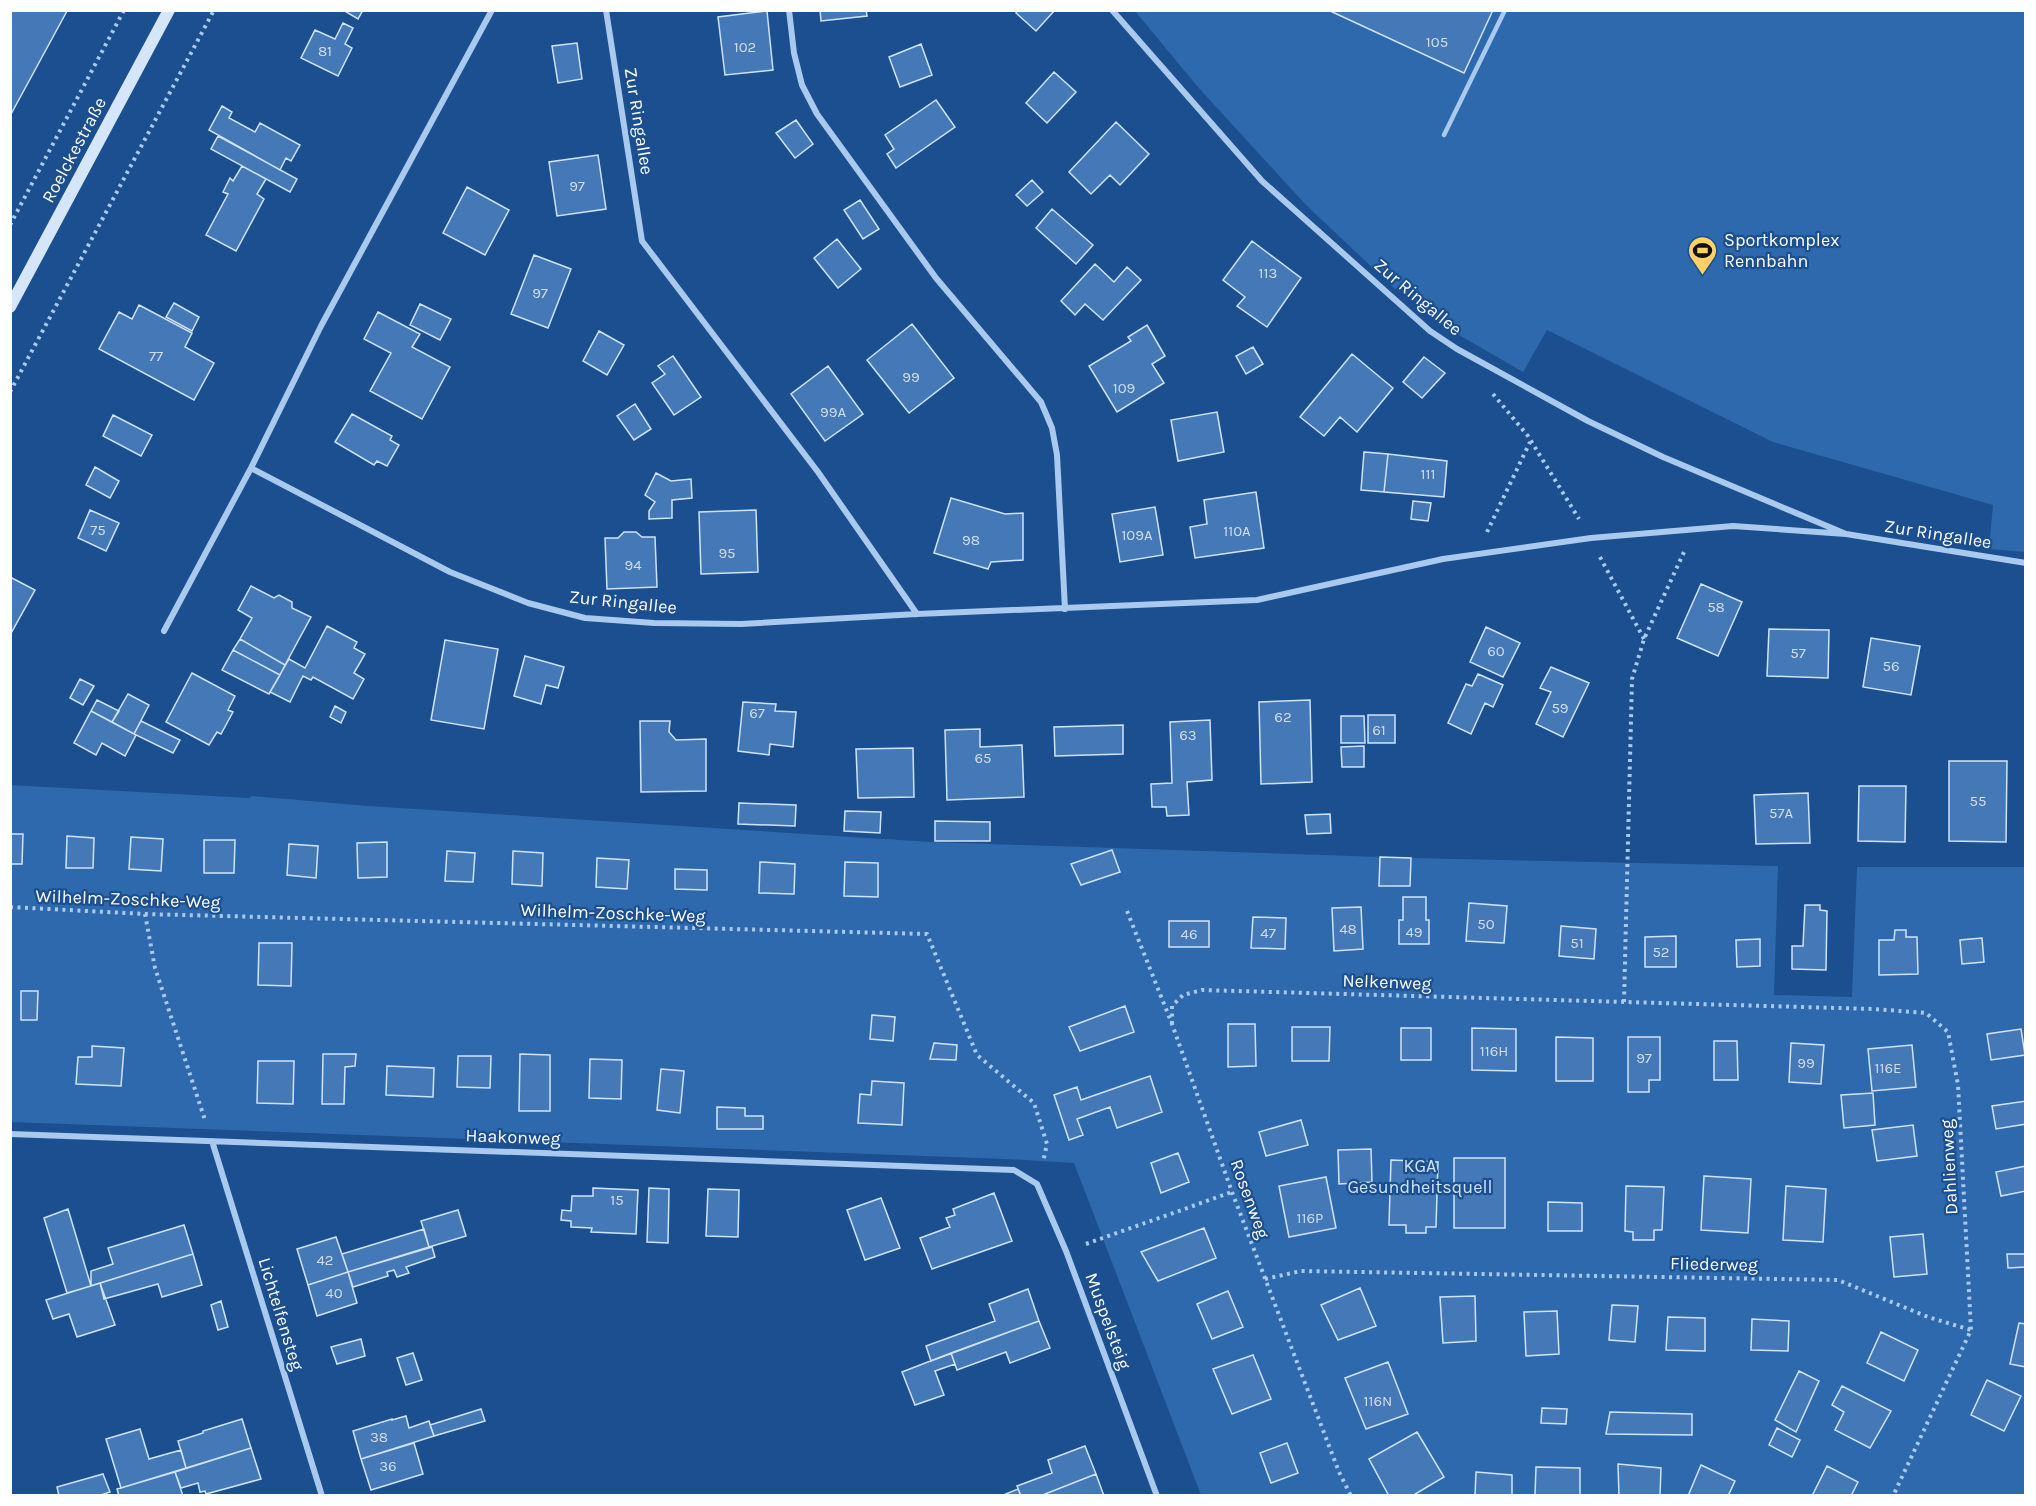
<svg xmlns="http://www.w3.org/2000/svg" width="2036" height="1506" font-family="Karla,sans-serif">
<rect width="100%" height="100%" fill="#1b4f8f"/>
<path fill="#2e69ad" d="M1135,11H2025V552L1989,549L1993,505L1773,442L1547,330L1523,372L1452,331L1399,287L1395,289L1306,205L1197,86Z
M10,785L249,798L252,796L368,806L931,842L1411,858L1778,866L1774,995L1852,997L1857,867H2025V1495H1201L1074,1163L1006,1159L11,1122Z"/>
<path fill="#4478b7" stroke="#cfe3fa" stroke-width="1.5" d="M343,10H363L358,19Z
M820,10H866L867,16L821,21Z
M1018,10H1055L1036,31L1016,13Z
M1328,10H1493L1464,73Z
M10,11H67L10,116Z
M767,11L773,70L725,75L718,17Z
M343,23L353,28L345,44L352,48L338,76L301,58L315,30L335,39Z
M577,43L582,79L558,83L552,46Z
M921,44L932,75L900,87L889,57Z
M1054,72L1076,92L1047,123L1026,103Z
M936,100L955,127L896,168L887,154L894,149L885,135Z
M222,106L232,112L229,118L255,132L260,123L300,145L291,161L286,158L280,170L209,130Z
M796,120L813,144L795,158L776,133Z
M1116,122L1149,154L1120,185L1110,175L1091,194L1069,172Z
M218,136L297,179L290,192L211,149Z
M598,155L606,209L557,216L549,162Z
M242,166L266,179L257,194L264,199L236,251L206,235L228,194L223,192L230,178L233,181Z
M1032,180L1043,192L1027,206L1016,195Z
M467,187L509,210L485,255L443,233Z
M860,200L879,229L863,239L844,210Z
M1052,209L1093,245L1076,264L1036,228Z
M837,239L861,269L838,288L814,258Z
M1252,241L1301,278L1267,327L1237,306L1245,297L1223,280Z
M534,255L571,269L548,328L511,314Z
M1095,264L1114,282L1127,267L1141,280L1103,320L1085,304L1075,315L1061,301Z
M174,303L199,317L192,331L166,317Z
M420,304L451,319L440,340L410,325Z
M139,305L192,333L185,347L214,363L194,400L99,349L119,312L132,319Z
M378,312L420,334L412,347L450,367L422,419L370,391L391,353L364,339Z
M912,324L954,378L909,413L867,360Z
M1147,325L1165,356L1152,364L1164,383L1117,412L1089,366L1131,341L1128,337Z
M599,331L624,345L607,375L583,361Z
M1253,347L1263,364L1246,374L1236,356Z
M1352,354L1393,388L1357,432L1340,417L1324,436L1300,417Z
M673,356L701,397L674,415L652,383L665,374L658,366Z
M1424,357L1445,373L1422,398L1403,382Z
M828,366L863,414L825,441L791,394Z
M635,404L651,429L634,440L617,416Z
M1217,412L1224,452L1178,461L1171,420Z
M352,414L392,436L390,440L399,445L387,466L377,461L374,465L335,442Z
M113,415L152,435L141,456L103,436Z
M1364,452L1388,454L1384,492L1361,490Z
M1388,454L1447,461L1444,497L1384,492Z
M95,467L119,481L110,498L86,485Z
M656,473L671,481L691,479L692,498L672,500V518L649,519V511L655,502L645,495Z
M1256,492L1264,548L1195,558L1190,527L1207,524L1204,500Z
M951,498L1005,514L1023,513V560L991,562L988,569L934,553Z
M1413,501L1431,503L1428,521L1411,519Z
M1155,507L1163,555L1120,562L1112,514Z
M90,510L119,523L106,551L78,538Z
M756,510L758,572L701,574L699,512Z
M624,532H636L642,537H655L657,587L607,589L605,538H618Z
M10,577L35,590L10,635Z
M1701,584L1742,602L1718,656L1677,638Z
M251,586L274,598L279,595L292,602V608L311,617L285,665L240,639L252,618L238,610Z
M327,626L357,642L354,648L365,654L354,673L364,679L353,699L313,677L311,680L303,676L290,702L270,692L289,659L305,668Z
M1486,627L1520,643L1503,677L1470,662Z
M1769,629L1829,630L1828,678L1767,676Z
M1871,638L1920,646L1911,695L1863,687Z
M240,639L285,665L280,675L233,650Z
M445,640L498,649L484,729L431,720Z
M233,650L280,675L269,694L222,670Z
M525,656L564,667L558,688L546,685L541,704L514,696Z
M1551,667L1589,683L1563,737L1536,724L1551,692L1540,688Z
M192,673L235,696L228,710L233,712L221,734L217,732L209,745L166,722Z
M1478,674L1503,685L1493,707L1485,703L1471,734L1448,723L1466,684L1472,686Z
M80,679L94,686L83,705L70,698Z
M128,694L149,705L134,734L112,722Z
M97,700L119,711L112,722L91,711Z
M1310,700L1312,782L1261,784L1259,702Z
M743,702L776,704L775,711L796,712L793,747L770,744L769,755L738,751Z
M335,706L346,712L341,723L330,717Z
M91,711L136,735L125,756L102,743L96,755L74,743Z
M1368,715H1395V743H1368Z
M1341,716H1364L1365,743H1341Z
M1210,720L1212,780L1187,782L1189,815L1167,816L1166,807H1152L1151,784L1172,783L1170,722Z
M141,721L180,740L173,753L134,734Z
M640,721H670L669,732L676,740L706,739V791L641,792Z
M1123,725V754L1055,756L1054,727Z
M980,729V747L1022,745L1024,797L947,800L945,730Z
M1364,746V767H1342L1341,747Z
M913,748L914,797L858,798L856,749Z
M1949,761H2007L2006,842L1949,841Z
M1859,786H1906L1905,842L1858,841Z
M1808,793L1810,843L1756,844L1754,795Z
M739,803L796,805L795,826L738,824Z
M845,811L881,812L880,833L844,831Z
M1330,814L1331,833L1307,834L1305,815Z
M935,821L990,822V841H935Z
M10,834H23L22,864H10Z
M67,836L94,838L93,868H66Z
M131,837L163,839L161,871L129,869Z
M204,840H235L234,873H204Z
M387,842V877L358,878L357,843Z
M289,844L318,846L316,878L287,875Z
M1112,850L1120,872L1081,885L1071,864Z
M447,851L475,853L473,882L445,881Z
M513,851L543,853L542,886L512,884Z
M1380,857L1411,858L1410,886H1379Z
M597,858L629,860L627,889L596,887Z
M760,862L795,864L794,894L759,893Z
M845,862L878,863V897L844,896Z
M675,869L707,870V890L675,889Z
M1403,897H1426V920H1429V944H1399V920H1403Z
M1469,903L1507,906L1504,943L1466,941Z
M1805,905H1820V910L1827,911L1826,970L1792,969V946H1803Z
M1361,907L1363,949L1334,951L1332,908Z
M1253,917L1286,918L1285,949L1251,948Z
M1169,921H1209V947H1169Z
M1561,926L1596,929L1594,959L1559,956Z
M1895,930H1906V937H1917L1918,974L1879,975V940H1894Z
M1676,936V967H1645V937Z
M1982,938L1984,962L1962,964L1960,940Z
M1760,939V966L1737,967L1736,940Z
M259,943H292L291,986L258,985Z
M21,991H38L37,1020H21Z
M1125,1006L1134,1032L1080,1051L1069,1027Z
M872,1015L895,1017L893,1041L870,1039Z
M1228,1024H1255L1256,1066L1228,1067Z
M1292,1027H1330L1329,1061H1292Z
M1401,1028H1431V1060H1401Z
M1472,1028L1516,1029V1071L1472,1070Z
M2021,1029L2025,1055L1991,1060L1987,1034Z
M1556,1037L1593,1038V1081H1556Z
M1628,1037H1660V1080H1649V1092H1628Z
M1714,1041H1737L1738,1080H1714Z
M934,1043L957,1045L956,1060L930,1059Z
M1791,1043L1824,1045L1821,1084L1789,1082Z
M1912,1045L1916,1087L1872,1091L1868,1049Z
M92,1046L124,1048L121,1086L76,1084L78,1057H92Z
M323,1054H356L355,1066L345,1067L344,1104H322Z
M520,1054L550,1055V1111H519Z
M458,1056H491L490,1088L457,1087Z
M590,1059L622,1060L621,1099L589,1098Z
M258,1061H294L293,1104L257,1103Z
M387,1066L434,1068L433,1097L386,1095Z
M661,1069L684,1071L680,1113L657,1110Z
M1150,1076L1162,1112L1117,1128L1110,1107L1077,1119L1083,1135L1069,1140L1054,1095L1077,1087L1081,1100Z
M872,1081L904,1083L902,1125L858,1123L860,1094L871,1095Z
M1873,1093L1875,1125L1844,1128L1841,1095Z
M2026,1101V1124L1996,1129L1992,1106Z
M717,1107L745,1108V1116H763V1129H717Z
M1301,1120L1308,1145L1266,1156L1259,1132Z
M1913,1125L1917,1156L1877,1161L1872,1130Z
M1371,1149L1372,1182L1339,1184L1338,1150Z
M1178,1153L1189,1182L1161,1193L1151,1163Z
M1454,1158H1505V1228H1454Z
M1391,1160L1438,1162L1436,1227H1426V1233H1406V1225H1389Z
M2026,1166V1191L2001,1196L1996,1172Z
M1704,1176L1751,1179L1748,1233L1701,1230Z
M1326,1177L1336,1228L1289,1237L1279,1186Z
M1626,1186L1664,1187L1662,1230H1654V1240H1633V1232L1625,1231Z
M1786,1186L1826,1189L1823,1242L1783,1240Z
M593,1188L638,1190L636,1234L591,1232L592,1228L571,1227V1221L561,1220L562,1210L571,1211L572,1196H593Z
M649,1188L669,1189L668,1243L647,1242Z
M708,1189L739,1190L738,1237L706,1236Z
M994,1193L1012,1241L932,1269L920,1238L950,1227L946,1218L955,1215L953,1209Z
M881,1198L900,1248L865,1260L847,1210Z
M1548,1202L1582,1203V1231H1548Z
M68,1209L91,1286L67,1293L44,1218Z
M458,1210L466,1236L429,1247L421,1221Z
M184,1225L193,1254L91,1286V1271L113,1264L108,1248Z
M1204,1228L1216,1258L1158,1281L1141,1252Z
M424,1229L429,1247L348,1272L342,1254Z
M1923,1234L1927,1274L1894,1277L1890,1237Z
M336,1237L348,1272L308,1285L297,1249Z
M432,1247L435,1257L406,1267L409,1273L397,1277L394,1270L387,1272L388,1276L353,1287L348,1272Z
M193,1254L202,1285L162,1297L158,1284L104,1299L100,1283Z
M2007,1254H2026V1267L2008,1268Z
M348,1272L357,1303L317,1316L308,1285Z
M100,1283L115,1325L77,1337L69,1314L53,1319L46,1300Z
M1360,1288L1376,1326L1338,1340L1321,1305Z
M1028,1289L1039,1321L931,1361L926,1346L995,1321L989,1304Z
M1228,1291L1243,1327L1212,1339L1197,1304Z
M1475,1296L1476,1341L1443,1343L1440,1297Z
M221,1301L228,1327L218,1330L211,1305Z
M1612,1305L1638,1306L1635,1342L1609,1340Z
M1557,1311L1559,1354L1526,1356L1524,1312Z
M1668,1317L1705,1318V1351L1666,1350Z
M1752,1319L1789,1321L1788,1351L1751,1350Z
M1039,1321L1050,1348L1010,1363L1006,1352L957,1370L951,1353Z
M2019,1323L2026,1324V1367L2010,1364Z
M1881,1332L1918,1350L1904,1381L1867,1363Z
M361,1339L365,1356L337,1364L331,1347Z
M413,1353L422,1380L406,1385L397,1358Z
M951,1353L955,1364L935,1371L944,1395L915,1405L902,1372Z
M1253,1355L1271,1399L1232,1414L1213,1369Z
M1388,1362L1408,1414L1366,1429L1345,1378Z
M1799,1371L1819,1381L1796,1432L1775,1420Z
M1987,1380L2021,1396L2004,1431L1971,1415Z
M1842,1386L1891,1411L1870,1448L1835,1430L1844,1412L1832,1405Z
M1542,1408L1567,1409L1566,1424L1541,1423Z
M481,1409L485,1421L434,1436L430,1425Z
M1610,1412L1692,1414V1435L1606,1434Z
M406,1416L409,1428L429,1421L434,1436L361,1459L353,1431L392,1419V1420Z
M242,1419L251,1448L186,1468L178,1441L203,1433V1431Z
M1777,1428L1800,1440L1792,1457L1769,1445Z
M140,1429L149,1459L181,1450L186,1468L121,1488L106,1439Z
M1417,1432L1444,1477L1412,1496H1389L1369,1459Z
M414,1443L423,1474L371,1490L361,1459Z
M1287,1443L1298,1473L1271,1483L1260,1453Z
M1085,1446L1096,1474L1040,1496H1021L1017,1486L1052,1473L1048,1460Z
M251,1448L261,1479L206,1494L205,1491L200,1492L198,1483L181,1488L175,1472Z
M1618,1464L1661,1468L1660,1496H1619Z
M1701,1465L1735,1481L1728,1496H1688Z
M1827,1466L1858,1482L1851,1496H1812Z
M1536,1467L1580,1468V1496L1535,1495Z
M175,1472L183,1496H119L117,1489Z
M1476,1472L1512,1475V1496H1475Z
M103,1474L110,1492L98,1496H59L57,1487Z
M1096,1474L1104,1496H1040Z
M1018,1489L1021,1496H1001Z"/>
<g fill="none" stroke-linecap="round" stroke-linejoin="round">
<path stroke="#a9c9ee" stroke-width="4" stroke-dasharray="3 4.5" stroke-linecap="butt" d="M10,225L124,10
M10,392L214,10
M1493,394L1528,436L1579,519
M1487,532L1530,442
M1600,557L1644,639
M10,907L145,914L927,934L977,1055L1034,1103L1047,1144L1043,1162
M1127,911L1172,1024L1232,1192L1339,1472L1351,1496
M145,914L155,968L205,1120
M1624,1002L1632,679L1644,639L1684,552
M1172,1024V1006L1183,995L1202,990L1873,1009L1926,1013L1948,1032L1958,1085L1971,1330
M1086,1244L1232,1192
M1265,1279L1301,1271L1838,1280L1928,1317L1971,1330L1893,1496"/>
<path stroke="#a9c9ee" stroke-width="4.5" d="M1444,135L1505,10"/>
<path stroke="#a9c9ee" stroke-width="6" d="M492,10L321,326L251,468L450,572L528,603L585,618L654,623L741,624L917,614L1257,600L1443,559L1591,538L1733,526L1846,534
M606,10L642,241L818,472L917,614
M789,10L794,53L802,85L817,114L936,278L1041,402L1052,428L1057,455L1065,609
M1112,10L1262,181L1430,331L1457,349L1588,421L1663,457L1846,534L2026,563
M164,631L251,468
M10,1134L1014,1170L1037,1184L1066,1251L1157,1496
M212,1141L322,1496"/>
<path stroke="#d6e6fa" stroke-width="12" d="M10,307L169,10"/>
</g>
<defs>
<symbol id="stadium-pin" viewBox="-11 -11 22 30"><path d="M0 17L-7.5 6A9.5 9.5 0 1 1 7.5 6Z" fill="#ffd166" stroke="#1b4f8f"/><path d="M0-5a6.5 5 0 1 0 0 10a6.5 5 0 1 0 0-10ZM-3.5-1.8h7v3.6h-7Z" fill="#111"/></symbol>
</defs>
<g fill-rule="evenodd">
<use href="#stadium-pin" x="1686" y="234" width="33" height="45"/>
</g>
<g text-anchor="middle" stroke-width="4.5" stroke-linejoin="round" paint-order="stroke">
<g font-size="15" fill="#d0dded">
<text x="1437" y="47">105</text>
<text x="745" y="52">102</text>
<text x="325" y="56">81</text>
<text x="577" y="191">97</text>
<text x="1268" y="278">113</text>
<text x="540" y="298">97</text>
<text x="156" y="361">77</text>
<text x="911" y="382">99</text>
<text x="1124" y="393">109</text>
<text x="833" y="417">99A</text>
<text x="1428" y="479">111</text>
<text x="98" y="535">75</text>
<text x="1237" y="536">110A</text>
<text x="1137" y="540">109A</text>
<text x="971" y="545">98</text>
<text x="727" y="558">95</text>
<text x="633" y="570">94</text>
<text x="1716" y="612">58</text>
<text x="1496" y="656">60</text>
<text x="1798" y="658">57</text>
<text x="1891" y="671">56</text>
<text x="1560" y="713">59</text>
<text x="757" y="718">67</text>
<text x="1283" y="722">62</text>
<text x="1379" y="735">61</text>
<text x="1188" y="740">63</text>
<text x="983" y="763">65</text>
<text x="1978" y="806">55</text>
<text x="1781" y="818">57A</text>
<text x="1486" y="929">50</text>
<text x="1348" y="934">48</text>
<text x="1414" y="937">49</text>
<text x="1268" y="938">47</text>
<text x="1189" y="939">46</text>
<text x="1577" y="948">51</text>
<text x="1661" y="957">52</text>
<text x="1494" y="1056">116H</text>
<text x="1644" y="1063">97</text>
<text x="1806" y="1068">99</text>
<text x="1888" y="1073">116E</text>
<text x="617" y="1205">15</text>
<text x="1310" y="1223">116P</text>
<text x="325" y="1265">42</text>
<text x="334" y="1298">40</text>
<text x="1378" y="1406">116N</text>
<text x="379" y="1442">38</text>
<text x="388" y="1471">36</text>
</g>
<g font-size="18" fill="#fff" stroke="#1b4f8f">
<text transform="translate(639 121) rotate(81)" y="6">Zur Ringallee</text>
<text transform="translate(74 150) rotate(-62)" y="6">Roelckestraße</text>
<text transform="translate(1418 297) rotate(40)" y="6">Zur Ringallee</text>
<text transform="translate(1938 534) rotate(9)" y="6">Zur Ringallee</text>
<text transform="translate(623 602) rotate(6)" y="6">Zur Ringallee</text>
<text transform="translate(128 899) rotate(2)" y="6">Wilhelm-Zoschke-Weg</text>
<text transform="translate(613 913) rotate(2)" y="6">Wilhelm-Zoschke-Weg</text>
<text transform="translate(1387 982) rotate(2)" y="6">Nelkenweg</text>
<text transform="translate(513 1137) rotate(2)" y="6">Haakonweg</text>
<text transform="translate(1949 1167) rotate(-93)" y="6">Dahlienweg</text>
<text transform="translate(1250 1199) rotate(70)" y="6">Rosenweg</text>
<text transform="translate(1714 1264) rotate(1)" y="6">Fliederweg</text>
<text transform="translate(281 1314) rotate(73)" y="6">Lichtelfensteg</text>
<text transform="translate(1108 1321) rotate(70)" y="6">Muspelsteig</text>
</g>
<g font-size="18" fill="#fff" stroke="#1b4f8f" text-anchor="start">
<text x="1724" y="246">Sportkomplex<tspan x="1724" dy="21">Rennbahn</tspan></text>
</g>
<g font-size="18" fill="#cfe3fa" stroke="#1b4f8f">
<text x="1420" y="1172">KGA<tspan x="1420" dy="21">Gesundheitsquell</tspan></text>
</g>
</g>
<rect width="2036" height="1506" fill="none" stroke="#ffffff" stroke-width="24"/>
</svg>
